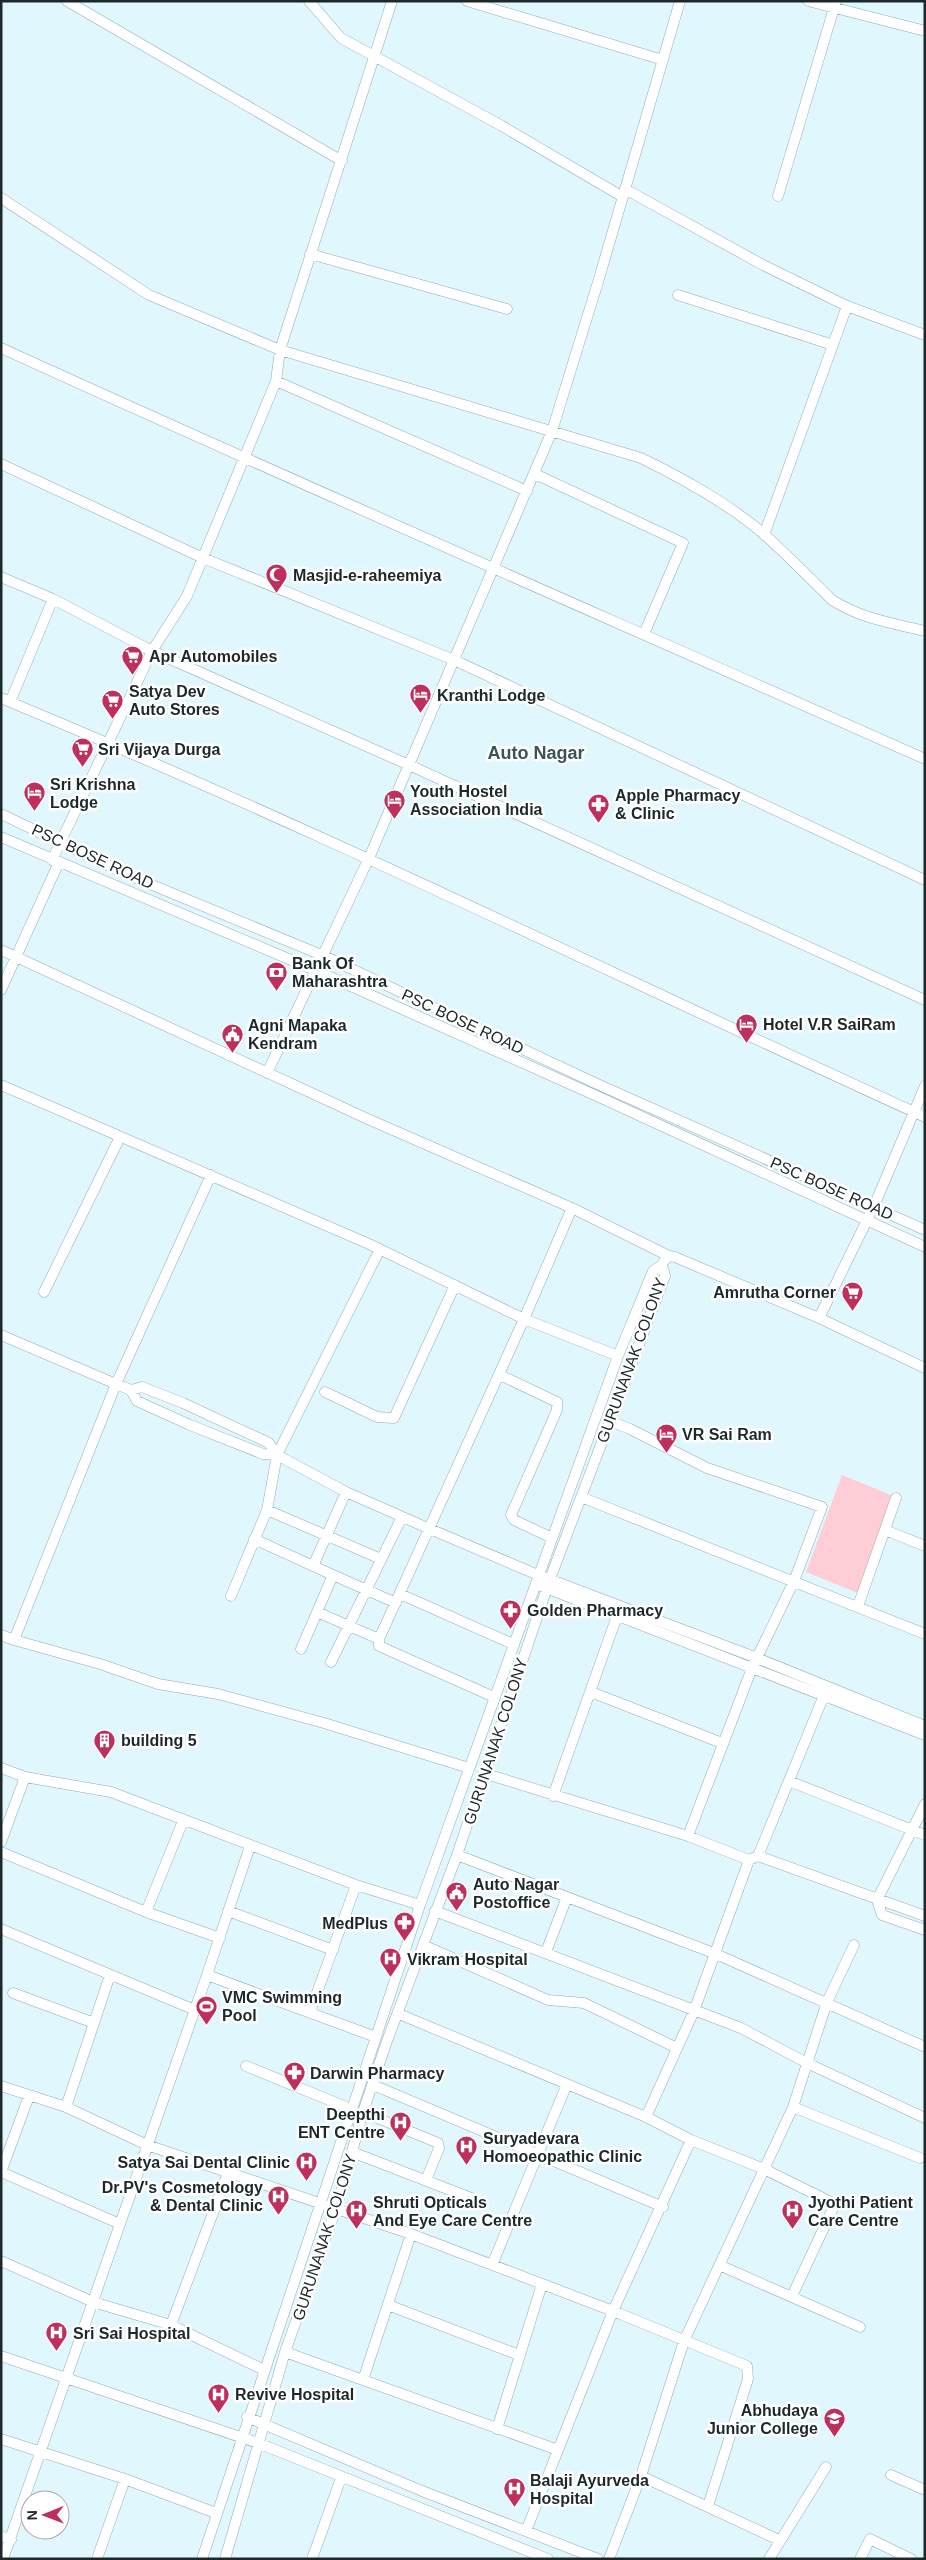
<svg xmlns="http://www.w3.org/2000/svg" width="926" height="2560" font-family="Arial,sans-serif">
<rect width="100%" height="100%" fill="#e0f7fe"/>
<path fill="#ffcdd5" d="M842,1475L893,1496L858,1593L806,1572Z"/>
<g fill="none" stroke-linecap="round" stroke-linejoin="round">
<defs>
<path id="minor" d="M67,1L342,161
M309,1L341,38L502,126L623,197
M467,1L663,60
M808,1L925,31
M625,189L763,265L847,306L925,335
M778,196L836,1
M1,198L149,295L280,350L641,458C684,479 728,503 765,535C788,556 810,578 832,600C862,619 891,623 925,631
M310,254L507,309
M678,295L833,345
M1,348C308,488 617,622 925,759
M276,381L527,491
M1,464L203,558L454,660L925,880
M535,474L683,543L644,634
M764,535L847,306
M1,577L53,599L10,702L1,698
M53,599L152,651L409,765L925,1000
M10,702C319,830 620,978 925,1117
M1,814L128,875L324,956L595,1083L925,1230
M1,837L317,971L599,1097L925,1247
M52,860L152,651L187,596L276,381L280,350L392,1
M1,950L370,1120L572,1208L669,1256
M1,990L59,862
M267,1073L369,858L552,431L598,282L680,1
M1,1085L369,1244L524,1319L618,1356
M664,1261L669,1256L675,1257L819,1318L925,1368
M44,1292L120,1137
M819,1318L874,1206L925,1086
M1,1335L116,1384L211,1175
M500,1375L557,1402V1410L511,1515L514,1520L552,1538
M131,1390L137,1401L190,1425L263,1454L277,1455
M325,1392L377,1417L394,1418L455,1285
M610,1421L630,1429L707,1468L822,1507L794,1581L752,1668L688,1836
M581,1497L925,1634
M267,1510L381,1559
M885,1530L925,1546
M254,1539L333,1575L301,1649
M313,1566L346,1492
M333,1575L396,1603
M541,1586L925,1735
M400,1594L513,1644
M231,1596L267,1510L277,1455L380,1249
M858,1606L896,1498
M317,1612L379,1639V1646L494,1697
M1,1635L14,1640L116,1384L131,1390L142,1387L183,1403L269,1443L277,1455L346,1492L430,1529L538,1575L757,1658L925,1726
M379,1639L524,1319L572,1208
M14,1640L100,1664L158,1684L218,1694L324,1723L469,1768
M331,1662L402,1517
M591,1692L722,1743
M1,1768L25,1777L111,1792L356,1885L420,1905
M483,1773L688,1836L749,1860
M789,1781L925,1835
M553,1796L617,1616
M925,1804L877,1900L882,1915L925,1930
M1,1842L25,1777
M1,1852L146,1912L220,1938
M457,1855L716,1954L925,2047
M758,1856L925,1916
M228,1911L333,1950
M435,1911L741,2028L807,2063L925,2118
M146,1912L183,1821
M1,1929L195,2010
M423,1945L548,2000L584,2003L677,2048
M546,1952L567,1897
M207,1975L376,2037
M13,1993L94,2023
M310,2012L356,1885
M399,2014L646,2117L691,2140L764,2169L835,2204L792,2296
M246,2066L351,2109
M373,2085L663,2207
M1,2086L66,2107L147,2145L411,2234L613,2311L747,2366L748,2379L708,2506
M66,2107L110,1975
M793,2107L920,2158
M363,2112L438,2143L439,2148L426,2180
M646,2117L694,2011L749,1860L758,1856L827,1688
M352,2152L471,2198
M1,2172L120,2224
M1,2172L29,2096
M1,2261L93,2302L171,2325L264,2370
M492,2265L567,2084
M719,2265L860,2327
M388,2305L519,2355
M171,2325L228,2173
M285,2352L558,2450
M1,2356L258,2443L548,2559
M363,2380L411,2234
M247,2417L422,2491L598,2559
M497,2429L542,2284
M1,2439L125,2479L216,2513
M891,2475L925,2490
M641,2476L779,2540
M526,2531L613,2311L691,2140
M1,2536L11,2540
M3,2559L207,1975L250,1846
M97,2559L125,2479
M202,2559L420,1905L618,1356L653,1271L662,1265
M225,2559L285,2352L336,2209L363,2112L387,2041L457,1855L550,1579L665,1276L662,1265
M312,2559L341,2478
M609,2559L641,2476L684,2341L793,2107L827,2002L854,1945
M769,2559L826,2467
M860,2559L870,2539L911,2559"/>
</defs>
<use href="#minor" stroke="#91acb4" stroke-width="11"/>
<use href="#minor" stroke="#fff" stroke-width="10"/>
</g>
<defs>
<symbol id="mosque-pin" viewBox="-11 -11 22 30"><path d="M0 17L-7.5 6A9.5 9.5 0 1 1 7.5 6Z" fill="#be2f5b" stroke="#fff"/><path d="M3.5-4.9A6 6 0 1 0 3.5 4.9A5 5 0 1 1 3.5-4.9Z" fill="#fff"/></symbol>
<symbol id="supermarket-pin" viewBox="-11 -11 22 30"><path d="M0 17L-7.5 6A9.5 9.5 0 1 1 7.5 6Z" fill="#be2f5b" stroke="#fff"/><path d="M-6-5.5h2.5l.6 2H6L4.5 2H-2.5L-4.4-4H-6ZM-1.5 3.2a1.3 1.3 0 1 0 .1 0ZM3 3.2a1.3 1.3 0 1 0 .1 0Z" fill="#fff"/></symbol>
<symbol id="hotel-pin" viewBox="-11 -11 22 30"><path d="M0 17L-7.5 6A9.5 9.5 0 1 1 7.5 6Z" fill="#be2f5b" stroke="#fff"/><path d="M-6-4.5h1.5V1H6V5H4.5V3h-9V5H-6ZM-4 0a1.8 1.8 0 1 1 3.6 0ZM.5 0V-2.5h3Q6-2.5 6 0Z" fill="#fff"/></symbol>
<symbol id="pharmacy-pin" viewBox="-11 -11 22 30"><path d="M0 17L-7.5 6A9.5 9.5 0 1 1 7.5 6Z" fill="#be2f5b" stroke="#fff"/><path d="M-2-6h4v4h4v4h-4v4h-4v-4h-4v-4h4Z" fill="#fff"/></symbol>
<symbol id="bank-pin" viewBox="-11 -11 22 30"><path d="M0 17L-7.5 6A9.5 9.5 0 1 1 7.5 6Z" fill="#be2f5b" stroke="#fff"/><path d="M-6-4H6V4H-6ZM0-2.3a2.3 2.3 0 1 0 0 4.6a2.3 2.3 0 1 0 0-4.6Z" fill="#fff"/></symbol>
<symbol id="civic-pin" viewBox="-11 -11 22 30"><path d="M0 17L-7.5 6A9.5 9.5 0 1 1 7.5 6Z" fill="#be2f5b" stroke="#fff"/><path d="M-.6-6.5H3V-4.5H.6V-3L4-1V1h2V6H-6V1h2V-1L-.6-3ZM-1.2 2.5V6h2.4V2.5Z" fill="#fff"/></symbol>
<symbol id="building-pin" viewBox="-11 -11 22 30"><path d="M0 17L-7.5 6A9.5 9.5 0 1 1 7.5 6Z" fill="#be2f5b" stroke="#fff"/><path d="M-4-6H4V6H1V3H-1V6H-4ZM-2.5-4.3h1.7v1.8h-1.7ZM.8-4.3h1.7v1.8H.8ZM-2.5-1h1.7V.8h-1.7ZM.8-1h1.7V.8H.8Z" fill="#fff"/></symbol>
<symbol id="hospital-pin" viewBox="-11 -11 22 30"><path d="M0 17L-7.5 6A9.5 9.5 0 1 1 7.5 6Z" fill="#be2f5b" stroke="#fff"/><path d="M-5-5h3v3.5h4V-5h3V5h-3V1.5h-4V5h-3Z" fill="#fff"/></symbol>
<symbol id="stadium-pin" viewBox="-11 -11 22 30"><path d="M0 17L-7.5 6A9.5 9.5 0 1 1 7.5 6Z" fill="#be2f5b" stroke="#fff"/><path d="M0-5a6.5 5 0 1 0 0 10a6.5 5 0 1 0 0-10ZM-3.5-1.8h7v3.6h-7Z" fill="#fff"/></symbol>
<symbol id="university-pin" viewBox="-11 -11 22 30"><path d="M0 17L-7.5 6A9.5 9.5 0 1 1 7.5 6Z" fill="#be2f5b" stroke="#fff"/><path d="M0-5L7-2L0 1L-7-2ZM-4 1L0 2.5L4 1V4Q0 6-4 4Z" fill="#fff"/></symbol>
</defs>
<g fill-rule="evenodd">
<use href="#mosque-pin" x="264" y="562" width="25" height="34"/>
<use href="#supermarket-pin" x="120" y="644" width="25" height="34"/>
<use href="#hotel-pin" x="408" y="682" width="25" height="34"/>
<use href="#supermarket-pin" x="100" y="688" width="25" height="34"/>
<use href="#supermarket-pin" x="70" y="736" width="25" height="34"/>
<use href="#hotel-pin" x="22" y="780" width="25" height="34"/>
<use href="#hotel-pin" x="382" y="788" width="25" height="34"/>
<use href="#pharmacy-pin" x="586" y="792" width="25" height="34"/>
<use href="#bank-pin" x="264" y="960" width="25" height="34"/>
<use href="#hotel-pin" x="734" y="1012" width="25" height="34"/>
<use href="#civic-pin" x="220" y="1022" width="25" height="34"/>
<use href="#supermarket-pin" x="840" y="1280" width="25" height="34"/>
<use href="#hotel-pin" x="654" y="1422" width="25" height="34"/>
<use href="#pharmacy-pin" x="498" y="1598" width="25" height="34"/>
<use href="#building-pin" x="92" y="1728" width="25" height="34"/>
<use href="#civic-pin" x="444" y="1880" width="25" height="34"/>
<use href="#pharmacy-pin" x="392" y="1910" width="25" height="34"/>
<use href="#hospital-pin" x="378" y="1946" width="25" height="34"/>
<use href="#stadium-pin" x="194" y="1994" width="25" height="34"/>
<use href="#pharmacy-pin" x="282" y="2060" width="25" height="34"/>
<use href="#hospital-pin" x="388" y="2110" width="25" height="34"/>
<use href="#hospital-pin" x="454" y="2134" width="25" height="34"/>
<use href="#hospital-pin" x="294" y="2150" width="25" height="34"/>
<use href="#hospital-pin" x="266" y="2184" width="25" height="34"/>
<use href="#hospital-pin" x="344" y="2198" width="25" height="34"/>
<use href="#hospital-pin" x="780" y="2198" width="25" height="34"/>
<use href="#hospital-pin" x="44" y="2320" width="25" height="34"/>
<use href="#hospital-pin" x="206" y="2382" width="25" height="34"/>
<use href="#university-pin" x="822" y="2406" width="25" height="34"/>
<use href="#hospital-pin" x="502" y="2476" width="25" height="34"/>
</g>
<g text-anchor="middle" stroke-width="5" stroke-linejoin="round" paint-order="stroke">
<g font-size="16" font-weight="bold" fill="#1d282b" stroke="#fff" text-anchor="start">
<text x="293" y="581">Masjid-e-raheemiya</text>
<text x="149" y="662">Apr Automobiles</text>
<text x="129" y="697">Satya Dev<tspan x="129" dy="18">Auto Stores</tspan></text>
<text x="437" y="701">Kranthi Lodge</text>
<text x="98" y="755">Sri Vijaya Durga</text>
<text x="50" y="790">Sri Krishna<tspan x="50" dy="18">Lodge</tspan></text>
<text x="410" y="797">Youth Hostel<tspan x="410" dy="18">Association India</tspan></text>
<text x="615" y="801">Apple Pharmacy<tspan x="615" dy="18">&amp; Clinic</tspan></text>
<text x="292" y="969">Bank Of<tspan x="292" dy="18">Maharashtra</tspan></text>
<text x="763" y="1030">Hotel V.R SaiRam</text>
<text x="248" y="1031">Agni Mapaka<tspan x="248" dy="18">Kendram</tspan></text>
<text x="836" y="1298" text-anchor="end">Amrutha Corner</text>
<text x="682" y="1440">VR Sai Ram</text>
<text x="527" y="1616">Golden Pharmacy</text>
<text x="121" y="1746">building 5</text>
<text x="473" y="1890">Auto Nagar<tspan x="473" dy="18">Postoffice</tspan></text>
<text x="388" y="1929" text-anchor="end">MedPlus</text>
<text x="407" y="1965">Vikram Hospital</text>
<text x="222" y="2003">VMC Swimming<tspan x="222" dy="18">Pool</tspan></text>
<text x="310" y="2079">Darwin Pharmacy</text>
<text x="385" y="2120" text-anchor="end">Deepthi<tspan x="385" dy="18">ENT Centre</tspan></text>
<text x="483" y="2144">Suryadevara<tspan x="483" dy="18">Homoeopathic Clinic</tspan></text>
<text x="290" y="2168" text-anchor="end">Satya Sai Dental Clinic</text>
<text x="263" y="2193" text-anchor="end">Dr.PV's Cosmetology<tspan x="263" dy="18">&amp; Dental Clinic</tspan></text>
<text x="373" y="2208">Shruti Opticals<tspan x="373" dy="18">And Eye Care Centre</tspan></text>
<text x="808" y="2208">Jyothi Patient<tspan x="808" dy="18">Care Centre</tspan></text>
<text x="73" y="2339">Sri Sai Hospital</text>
<text x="235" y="2400">Revive Hospital</text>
<text x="818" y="2416" text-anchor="end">Abhudaya<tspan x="818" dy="18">Junior College</tspan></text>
<text x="530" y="2486">Balaji Ayurveda<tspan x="530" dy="18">Hospital</tspan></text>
</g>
<g font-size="16" fill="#1d282b" stroke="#fff">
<text transform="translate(93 856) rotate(25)" y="6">PSC BOSE ROAD</text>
<text transform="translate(463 1021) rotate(25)" y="6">PSC BOSE ROAD</text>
<text transform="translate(832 1188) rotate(24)" y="6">PSC BOSE ROAD</text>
<text transform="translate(631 1360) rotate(-70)" y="6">GURUNANAK COLONY</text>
<text transform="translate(495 1741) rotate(-72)" y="6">GURUNANAK COLONY</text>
<text transform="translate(324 2237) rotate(-72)" y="6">GURUNANAK COLONY</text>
</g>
<g font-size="18" font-weight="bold" fill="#3a535a" stroke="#fff">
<text x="536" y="759">Auto Nagar</text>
</g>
</g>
<rect width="926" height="2560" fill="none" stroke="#1d282b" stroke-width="5"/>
<g transform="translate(45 2515) rotate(269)"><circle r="24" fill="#ffffff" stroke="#a5a9aa"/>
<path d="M0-4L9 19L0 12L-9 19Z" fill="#be2f5b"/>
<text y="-8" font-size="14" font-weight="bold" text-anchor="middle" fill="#1d282b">N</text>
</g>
</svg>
